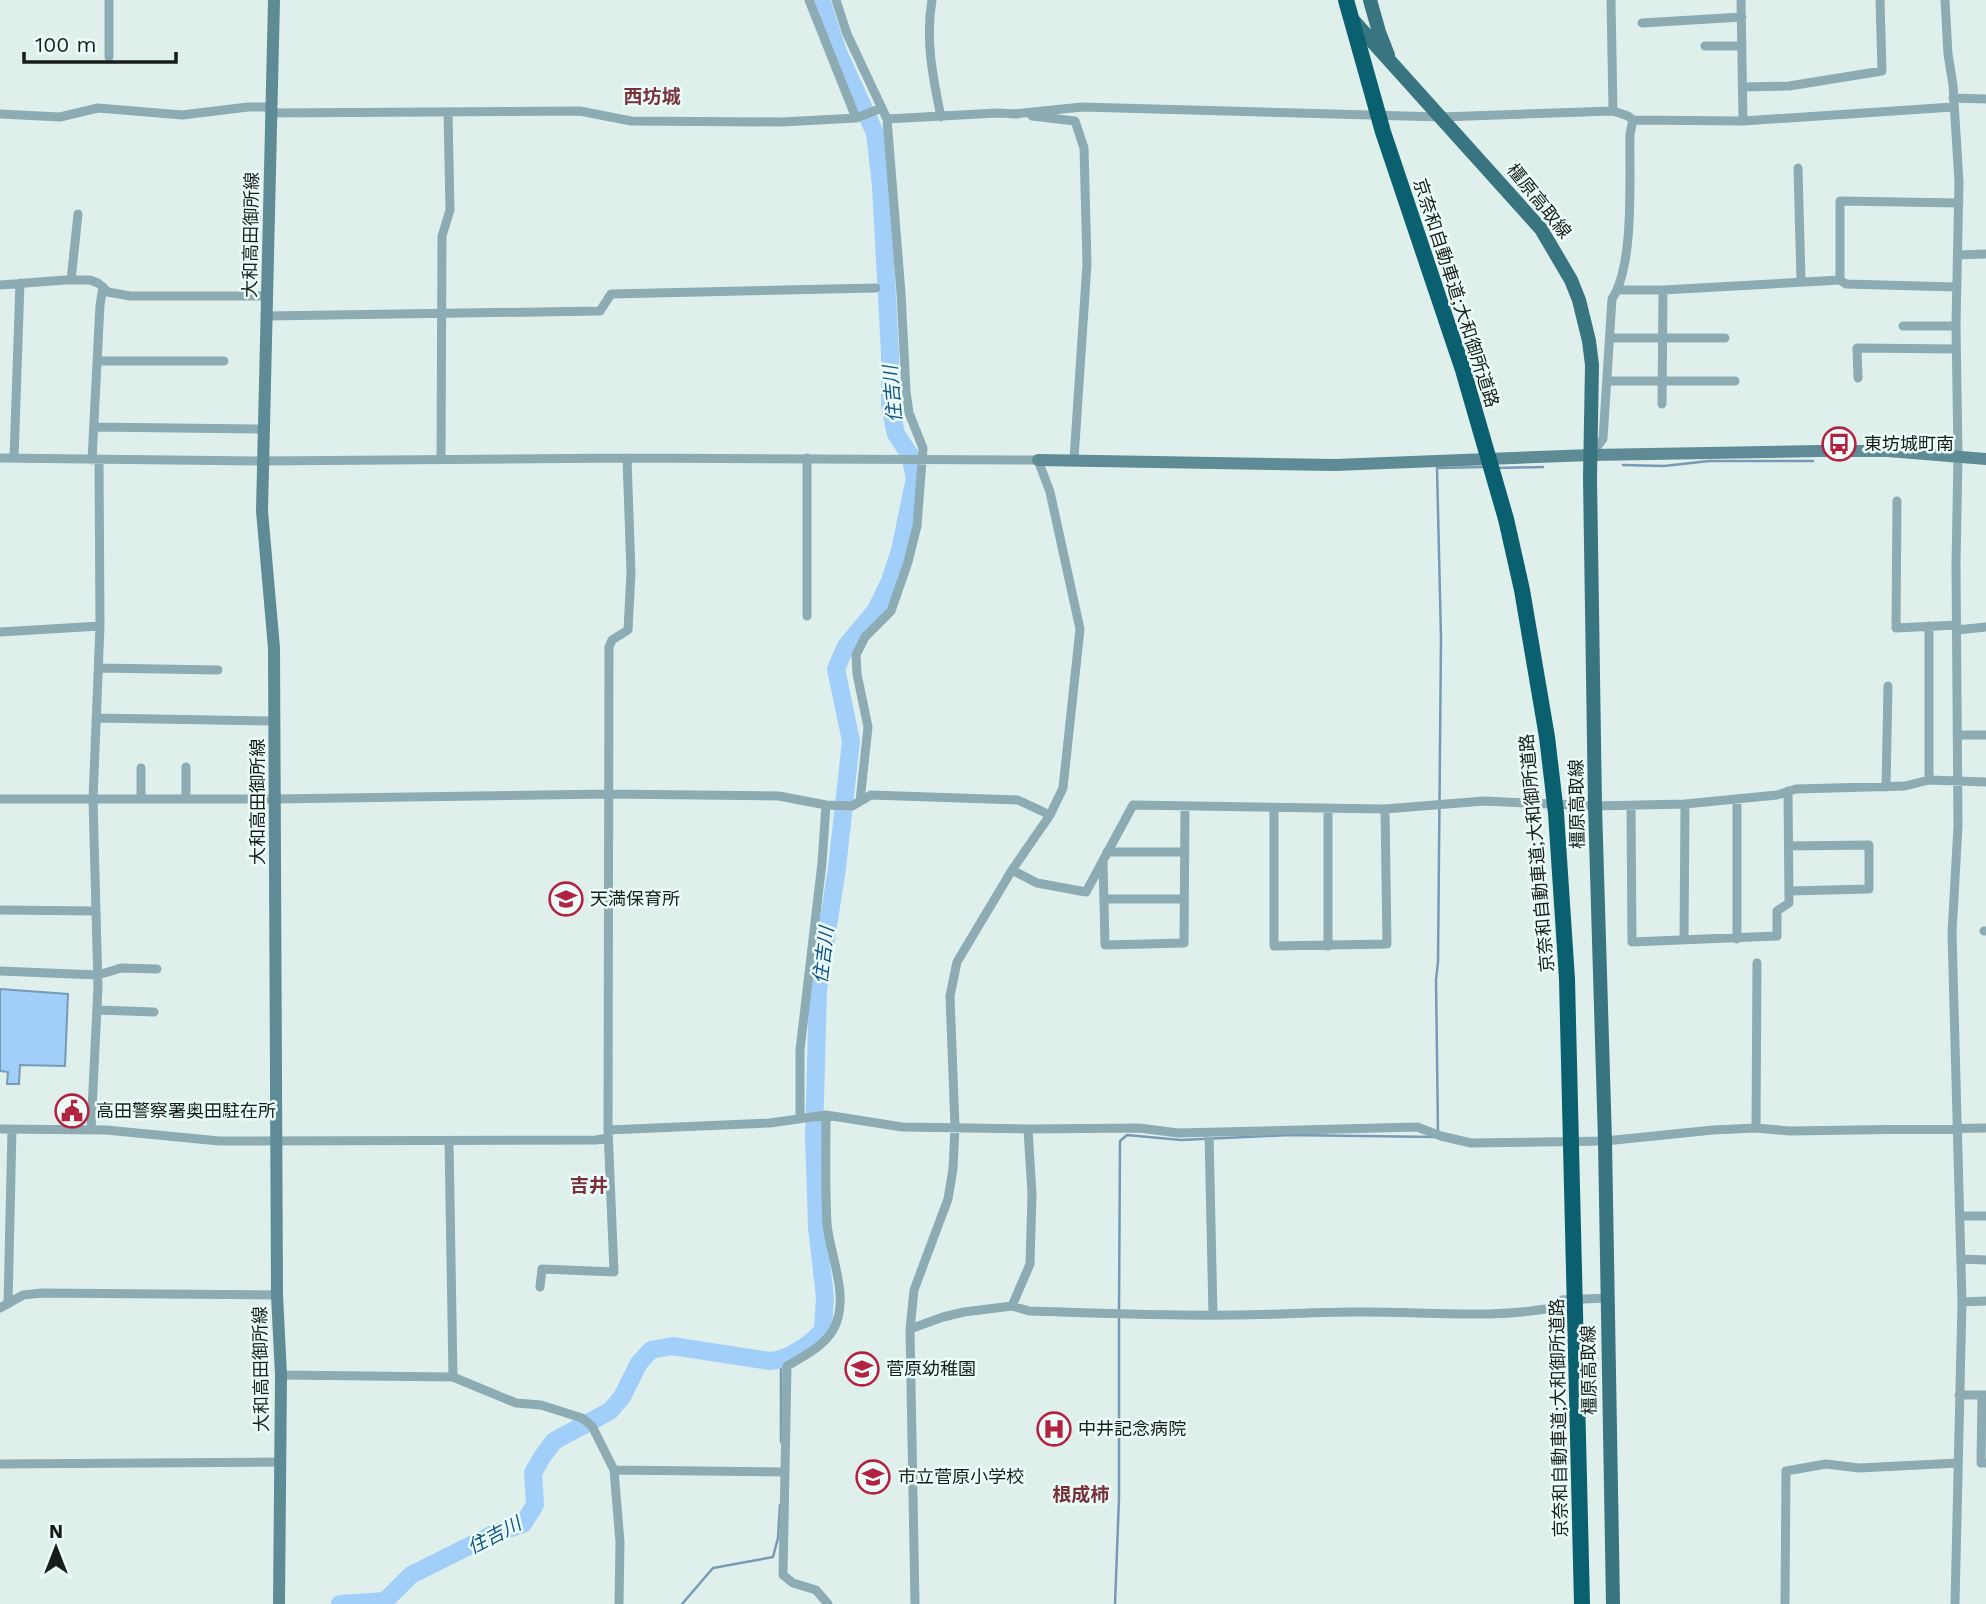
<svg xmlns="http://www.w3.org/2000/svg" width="1986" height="1604" font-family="'Work Sans','Noto Sans JP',sans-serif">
<rect width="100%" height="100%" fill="#dff0ec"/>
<path fill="#a2cff9" stroke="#789ab6" stroke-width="2" d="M0,989L68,994L65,1066L20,1065L19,1084H7L8,1072L0,1071Z"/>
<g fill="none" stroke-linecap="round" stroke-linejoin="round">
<path stroke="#789ab6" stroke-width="2.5" d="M1623,465L1664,466L1709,461H1813
M1497,468L1543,467
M1438,1132L1436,980L1438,962L1441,638L1437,468L1483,467
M1119,1310L1120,1141L1127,1135L1181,1140L1290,1135L1435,1137
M781,1360V1442
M682,1604L713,1568L773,1557L778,1538L780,1505
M1115,1604L1119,1498V1317"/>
<path stroke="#a2cff9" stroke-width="18" d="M340,1604L385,1601L411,1575L493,1534L523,1524L535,1505L533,1473L542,1457L554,1441L610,1411L622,1397L639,1363L651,1350L672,1346L770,1361C788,1360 811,1344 823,1330L825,1297L817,1228L814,1137L818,990L837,868L851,741L836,669L846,646L876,610L890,581L900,550L915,478L910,455L896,434L890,406V353L881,186L875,133L838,52L821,0"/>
<path stroke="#8dabb2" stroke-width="9" d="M809,0L856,118
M836,0L847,34L887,119L901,293L906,391L909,413L923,448L917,526L908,562L891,611L865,637L856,655L857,674L868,727L860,801
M932,0C925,40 933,78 941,117
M1611,0L1613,111
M1741,0L1743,121
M1945,0L1948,54L1953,85L1959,182L1956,326L1958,456L1956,565L1958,826L1952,933L1962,1302L1955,1604
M1642,23L1742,17
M1705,46H1742
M109,57V0
M1742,87L1789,86L1882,71L1880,0
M1953,98L1986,99
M271,113L580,111L631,121L782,122L856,118L882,108
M0,114L60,117L98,108L182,115L248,107H271
M1014,114L1082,107L1441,117L1613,111L1628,116L1633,120L1743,121L1953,107
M1032,116L1075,121L1084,148L1087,264L1074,459
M887,119L997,113L1018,114
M1798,168L1801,281
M1958,255L1986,254
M71,280L78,214
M1840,280V201L1959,203
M0,285L65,280H90L98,283L108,292L130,296H268
M1619,290H1663L1840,280L1846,284L1956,287
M267,316L600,311L611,294L876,288
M1903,326H1956
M1611,338H1725
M97,361H224
M1858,378L1857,348L1956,349
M1608,381H1735
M1662,404L1663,290
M94,427L263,429
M1592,453L1603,439L1612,299C1635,264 1629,177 1630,134L1633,120
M0,458L263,461L627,458L1038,460L1050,492L1080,629L1063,788L1050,815L1012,870L957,962L950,996L955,1127L953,1169L948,1199L914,1290L910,1329L915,1604
M14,458L20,283
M807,458V616
M441,459L442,236L450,210L448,112
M92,460L100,305L103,287
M1897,501L1896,628L1957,625
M1929,626V780
M1957,630L1986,627
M0,632L100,626
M99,668L218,670
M96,718L275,721
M1957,735H1986
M186,767V799
M141,768V799
M1886,787L1888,686
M0,799H276L607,794L779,796L826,805L852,806L871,795L1018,800L1050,815
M1737,800V939
M1631,806L1632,942L1777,936V911L1789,903L1788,791
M1274,808V946L1387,944L1385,809
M1789,846L1869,845V889L1789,891
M1107,852H1184
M1103,861L1105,945L1184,943L1185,807
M1012,870L1037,883L1086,892L1133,805L1385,809L1484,801L1595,806L1685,804L1777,795L1796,789L1905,786L1929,780L1986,782
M1104,899H1184
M0,910L96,911
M1984,931H1986
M1684,940L1685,804
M1328,946V809
M0,971L98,975L121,968L157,969
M98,1010L154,1012
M826,1115C826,1151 825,1188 827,1224C830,1256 851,1299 833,1330C823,1347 804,1356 787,1366L783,1575L793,1583L816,1590L828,1604
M800,1118V1050L822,863L826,805
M1756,1128L1757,963
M0,1129L106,1130L219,1141L596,1140L608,1138
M91,1130L98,987L93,799L100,626L99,460
M608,1130L770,1123L826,1115L902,1127L1028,1129L1139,1128L1178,1133L1417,1127L1441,1136L1471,1143L1605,1141L1713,1130L1756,1128L1790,1131L1986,1128
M1209,1133L1213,1315
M449,1141L453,1377
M1960,1216H1986
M1961,1259L1986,1260
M540,1287L542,1269L614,1272L608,1130L609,647L612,640L628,630L631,573L627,458
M1962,1302L1986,1301
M8,1304L12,1129
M1012,1306L1030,1264L1032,1194L1028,1129
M0,1308L23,1295L42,1293L277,1295
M910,1329L943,1317L964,1312L1012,1306L1029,1311C1096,1313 1164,1316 1232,1315C1273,1315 1314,1312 1355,1312C1420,1311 1493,1320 1557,1307L1562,1300L1607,1298
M281,1375L453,1377L516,1403L541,1405L582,1418L592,1426L614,1470L620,1542L619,1604
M1959,1395H1986
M1982,1395L1981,1463H1986
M0,1464L280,1462
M614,1470L785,1472
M1785,1604L1786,1471L1826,1464L1859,1468L1958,1463"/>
<path stroke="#5e8b96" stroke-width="12" d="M274,0L262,511L274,648L277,1295L281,1375L279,1604
M1038,460L1335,465L1591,455L1818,451H1888L1986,459"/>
<path stroke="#397481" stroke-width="14" d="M1370,0L1379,32L1388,55
M1352,19L1541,229L1571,280L1579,300L1589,341L1592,365L1590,478L1595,806L1605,1141L1613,1604"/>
<path stroke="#0b606f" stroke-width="16" d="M1346,0L1383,132L1463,370L1506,519L1522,590L1547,737L1556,813L1567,979L1582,1604"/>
</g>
<defs>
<symbol id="bus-ring" viewBox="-11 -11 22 22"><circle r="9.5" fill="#ecfdf9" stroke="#b42242" stroke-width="1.5"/><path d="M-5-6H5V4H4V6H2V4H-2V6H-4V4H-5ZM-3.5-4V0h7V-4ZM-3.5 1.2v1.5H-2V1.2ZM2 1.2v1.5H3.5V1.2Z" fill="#b42242"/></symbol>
<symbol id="school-ring" viewBox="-11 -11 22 22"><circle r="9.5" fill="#ecfdf9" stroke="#b42242" stroke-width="1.5"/><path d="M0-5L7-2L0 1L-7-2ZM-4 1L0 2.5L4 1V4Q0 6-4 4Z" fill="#b42242"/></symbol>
<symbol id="civic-ring" viewBox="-11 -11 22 22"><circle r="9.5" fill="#ecfdf9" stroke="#b42242" stroke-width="1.5"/><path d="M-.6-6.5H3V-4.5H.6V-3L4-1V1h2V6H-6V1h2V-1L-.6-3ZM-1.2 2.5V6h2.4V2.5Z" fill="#b42242"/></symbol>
<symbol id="hospital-ring" viewBox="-11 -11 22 22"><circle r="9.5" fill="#ecfdf9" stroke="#b42242" stroke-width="1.5"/><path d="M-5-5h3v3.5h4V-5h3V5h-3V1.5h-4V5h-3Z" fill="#b42242"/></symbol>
</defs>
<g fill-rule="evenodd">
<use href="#bus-ring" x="1820" y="425" width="38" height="38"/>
<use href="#school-ring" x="547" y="880" width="38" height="38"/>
<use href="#civic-ring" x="53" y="1092" width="38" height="38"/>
<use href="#school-ring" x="843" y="1350" width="38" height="38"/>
<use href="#hospital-ring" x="1035" y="1410" width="38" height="38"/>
<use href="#school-ring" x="854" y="1458" width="38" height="38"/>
</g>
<g text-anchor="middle" stroke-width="5" stroke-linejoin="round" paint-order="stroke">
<g font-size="18" fill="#171d1b" stroke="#ecfdf9">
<text transform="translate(1539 201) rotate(51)" y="6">橿原高取線</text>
<text transform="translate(251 235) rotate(-89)" y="6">大和高田御所線</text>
<text transform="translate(1456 293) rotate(72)" y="6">京奈和自動車道;大和御所道路</text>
<text transform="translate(258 802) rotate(-90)" y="6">大和高田御所線</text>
<text transform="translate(1577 804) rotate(-91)" y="6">橿原高取線</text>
<text transform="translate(1537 853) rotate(-95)" y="6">京奈和自動車道;大和御所道路</text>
<text transform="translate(261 1369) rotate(-91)" y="6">大和高田御所線</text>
<text transform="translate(1589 1370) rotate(-91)" y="6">橿原高取線</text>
<text transform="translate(1559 1418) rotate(-91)" y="6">京奈和自動車道;大和御所道路</text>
</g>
<g font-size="18" fill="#171d1b" stroke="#ecfdf9" text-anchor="start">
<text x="1864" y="450">東坊城町南</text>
<text x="590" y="905">天満保育所</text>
<text x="96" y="1117">高田警察署奥田駐在所</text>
<text x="886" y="1375">菅原幼稚園</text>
<text x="1078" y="1435">中井記念病院</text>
<text x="898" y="1483">市立菅原小学校</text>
</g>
<g font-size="19" font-weight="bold" fill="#783139" stroke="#ecfdf9">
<text x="652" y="103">西坊城</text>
<text x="589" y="1192">吉井</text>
<text x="1081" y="1501">根成柿</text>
</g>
<g font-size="19" font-style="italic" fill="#105387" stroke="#ecfdf9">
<text transform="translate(892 394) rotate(-95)" y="7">住吉川</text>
<text transform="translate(823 955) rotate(-83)" y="7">住吉川</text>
<text transform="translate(494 1535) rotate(-28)" y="7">住吉川</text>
</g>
</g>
<g transform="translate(56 1548)" stroke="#ecfdf9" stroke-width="5" paint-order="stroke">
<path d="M0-5L12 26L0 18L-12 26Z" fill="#171d1b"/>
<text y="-10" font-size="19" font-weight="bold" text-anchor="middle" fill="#171d1b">N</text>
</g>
<path d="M24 52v10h152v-10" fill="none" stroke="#171d1b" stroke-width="3.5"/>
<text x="35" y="52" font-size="21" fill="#171d1b" stroke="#ecfdf9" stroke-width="5" paint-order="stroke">100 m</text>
</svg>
